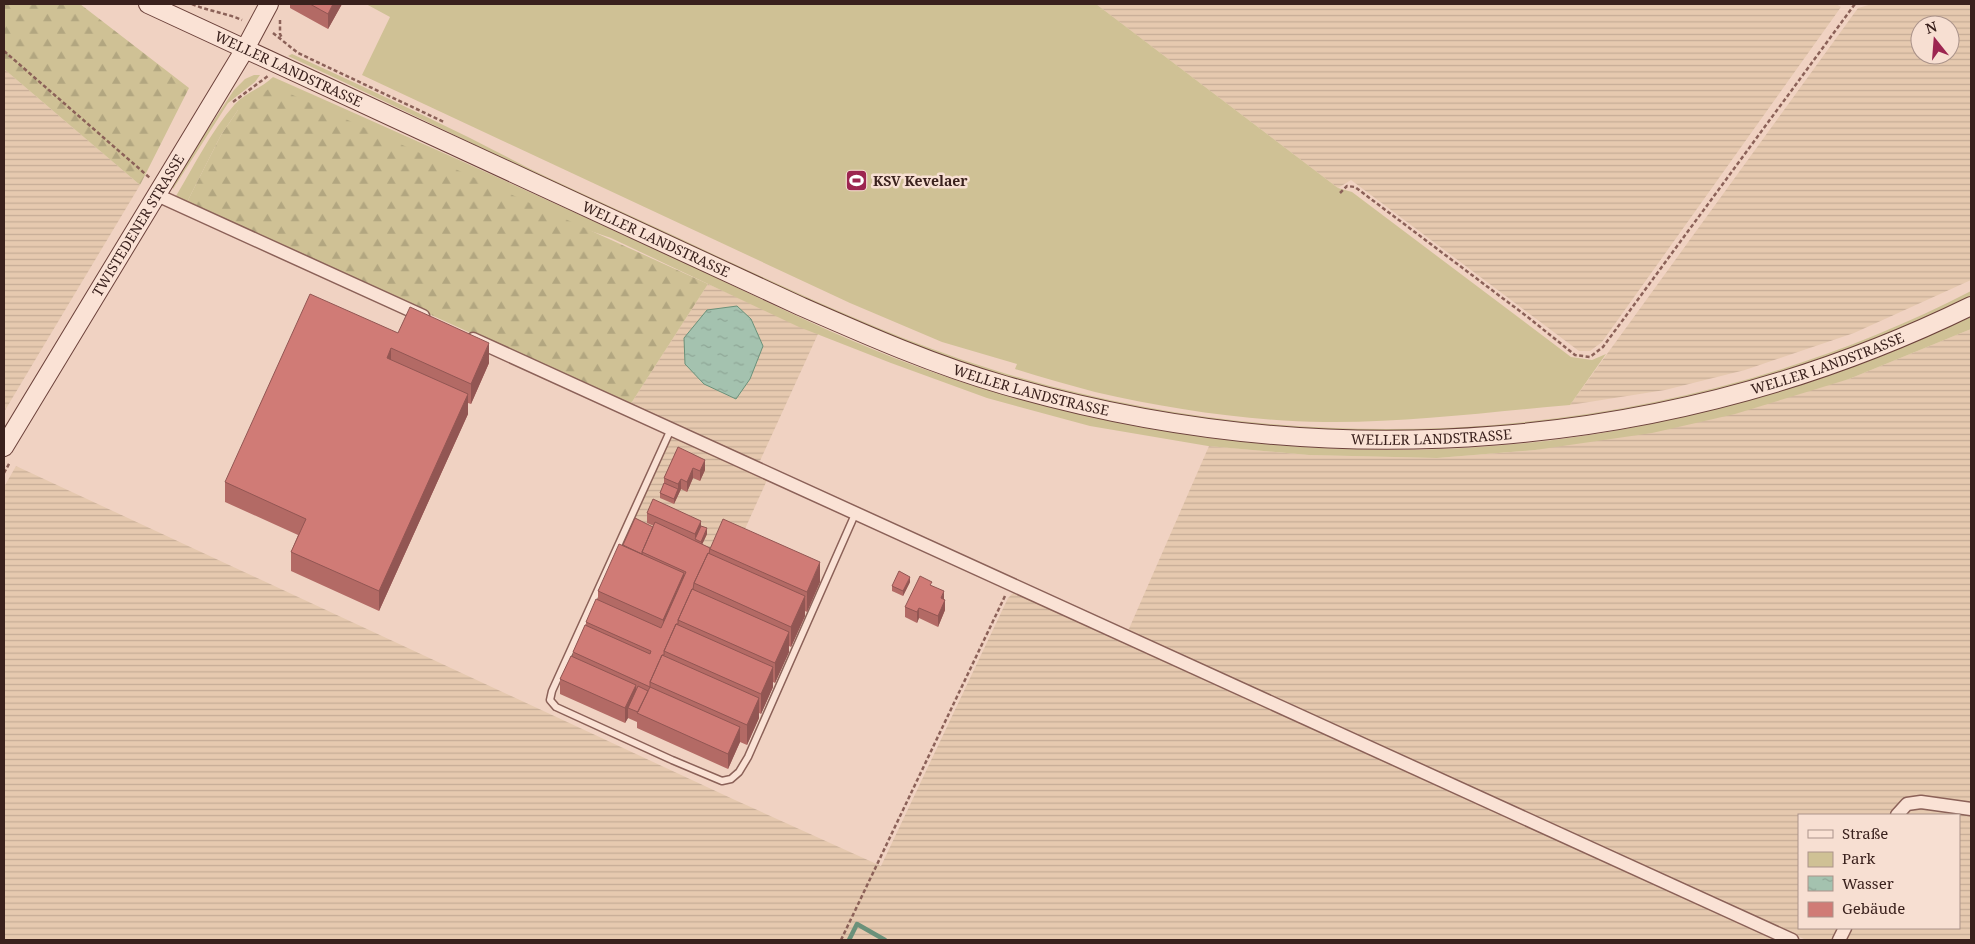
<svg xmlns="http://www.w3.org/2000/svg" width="1975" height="944" font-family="'Noto Serif',serif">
<defs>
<pattern id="farmland-rules" width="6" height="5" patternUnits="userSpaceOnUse" patternTransform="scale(1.25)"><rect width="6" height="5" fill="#e6c9af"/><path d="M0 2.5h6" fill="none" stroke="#c6ac96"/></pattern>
<pattern id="forest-firs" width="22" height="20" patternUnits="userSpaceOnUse" patternTransform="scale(1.25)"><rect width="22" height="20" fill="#cfc195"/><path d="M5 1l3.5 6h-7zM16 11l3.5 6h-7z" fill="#b2a680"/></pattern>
<pattern id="water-ripples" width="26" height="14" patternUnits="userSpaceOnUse" patternTransform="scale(1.25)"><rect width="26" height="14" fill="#a4c2af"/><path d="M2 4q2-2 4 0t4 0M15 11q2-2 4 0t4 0" fill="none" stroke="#8ea696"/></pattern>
</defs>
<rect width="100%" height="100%" fill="#f0d2c2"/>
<path fill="url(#farmland-rules)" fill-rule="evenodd" d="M1096,4H1836L1841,7L1602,342L1590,351H1579L1351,180L1338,188Z
M1872,4H1971V280L1854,333L1745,370L1665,390L1570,405L1858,8ZM1920,25H1950V55H1920Z
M4,69L140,185L4,412Z
M708,284L818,334L759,463L772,469L740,540L712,561L624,523L666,431L630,405Z
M1971,329V805L1928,800L1893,815H1799V928H1838L1832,940H1806L1128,631L1209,446L1309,455L1437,458L1535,450L1849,379Z
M16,466L735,800L881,866L1008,598L1014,592L1781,940H4V487Z
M1923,807L1971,814V940H1844L1849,928H1959V815H1903L1910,809Z"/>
<path fill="#cfc195" d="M366,4H1096L1338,188L1352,192L1571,357L1592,360L1606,354L1570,405C1488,412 1406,423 1324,422C1249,421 1168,409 1095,392C1068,385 1041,377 1015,369L1017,364L942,342L850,303L362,75L390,17Z
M292,54C352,81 411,109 470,138C496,151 522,165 549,178C606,205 663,230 719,257C808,298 897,340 991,369C1310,469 1673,445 1971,291V296C1751,409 1496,448 1251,427C1233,425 1215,421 1197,419C1174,415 1150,413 1127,408C1106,404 1086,397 1066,392C1040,386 1014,380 988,372C889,340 794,296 700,252C562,188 426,120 288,56Z
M254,75H260L255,82L228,103L173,189L172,183L234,90L245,79Z
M273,77C407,136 541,197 674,258C761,298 847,343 938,374C1189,460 1469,476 1726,406C1775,393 1824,378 1872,359C1905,346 1938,331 1971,317V329L1849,379L1735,414L1652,433L1535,450L1437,458L1309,455L1208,446L1090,426L987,398L891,363L799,327L611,238L238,110L221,135L186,204L176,196C194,166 211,131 235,104C246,92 262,88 273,77Z"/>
<path fill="url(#forest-firs)" d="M4,4H80L189,88L140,185L4,69Z
M273,86L708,284L630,405L186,204L221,135L238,110Z"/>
<path fill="url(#water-ripples)" stroke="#6b917a" d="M737,306L751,319L763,346L750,379L736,399L704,384L685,364L684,338L707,310Z"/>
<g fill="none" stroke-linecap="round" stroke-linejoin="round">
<path stroke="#6b917a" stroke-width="4.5" d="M849,940L857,924L885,940"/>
<defs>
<path id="lane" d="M671,429L552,691L550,700L556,707L672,760L722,781L731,779L739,772L748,757L856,512"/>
<path id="street" d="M157,195L423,316
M473,339L1792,940
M1897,815L1907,804L1921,802L1971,809
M1839,940L1845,928"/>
<g id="secondary">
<path id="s1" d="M148,4L800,306C866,335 934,365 1004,385C1325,478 1670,453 1971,306"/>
<path id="s2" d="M4,447L245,49L269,4"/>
</g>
</defs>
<use href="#lane" stroke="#8b6158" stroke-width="9"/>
<use href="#street" stroke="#8b6158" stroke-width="15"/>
<use href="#secondary" stroke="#6c423b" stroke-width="20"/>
<path stroke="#8b6158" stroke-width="2.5" stroke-dasharray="4 2.5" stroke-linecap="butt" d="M192,4C208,11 226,13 242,20
M280,20V34L282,38
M273,33L298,53L444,122
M4,51L150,178
M233,102L268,76
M1340,193L1347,186L1355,187L1529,318L1575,355L1590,357L1603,347L1855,4
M4,473L10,462
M841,940L1005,596"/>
<use href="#lane" stroke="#fae2d5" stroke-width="6"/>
<use href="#street" stroke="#fae2d5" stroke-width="12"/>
<use href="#secondary" stroke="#fae2d5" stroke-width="18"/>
</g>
<path fill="#b36a65" d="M290,4H342L328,29L290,8Z
M398,333L489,363L471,404L468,403V414L379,611L291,571V552L298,535L225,502V482Z
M678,447L705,470L700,481L693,478L687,492L681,489L674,504L660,498V493L664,483V478Z
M647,513L701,526L707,534L702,544L710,548L820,582L807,612L805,611V616L791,647L789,646V652L775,683L773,682V687L761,714L759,713V718L747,745L740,742L728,769L637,728V722L628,718L625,723L560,694V679L573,657V652L586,625V622L598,599V591L623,545L653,527L654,526L647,523Z
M910,582L903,596L892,591V586Z
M932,586L944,599L945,610L938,627L919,618L917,623L905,617V607Z"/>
<path fill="#925653" d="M333,4H342L328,29V14Z
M489,343V363L471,404V384Z
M391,348V368L387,358Z
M468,394V414L379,611V591Z
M705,460V470L700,481V471Z
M693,468V478L687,492V482Z
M681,479V489L674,504V499L678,489V484Z
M701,521V531L695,539V534Z
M707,528V534L701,547V542Z
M820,562V582L807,612V592Z
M684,573V593L663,640V620Z
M910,577V582L903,596V591Z
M944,591V601L941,598Z
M805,596V616L791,647V627Z
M945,600V610L938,627V616Z
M919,608V618L917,623V612Z
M789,632V652L775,683V663Z
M773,667V687L761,714V694Z
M636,685V700L628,708V718L625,723V708Z
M759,698V718L747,745V725Z
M740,727V742L728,769V754Z"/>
<path fill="#d07b76" stroke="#925653" d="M310,4H333L328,14Z
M310,294L398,333L410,307L489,343L471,384L391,348L387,358L468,394L379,591L291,552L306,519L225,482Z
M678,447L705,460L700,471L693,468L687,482L681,479L678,484L664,478Z
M664,483L678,489L674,499L660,493Z
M653,499L701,521L695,534L647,513Z
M635,518L653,527L642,552V554L623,545Z
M723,519L820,562L807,592L710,549Z
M655,522L710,548L709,554L708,553L694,583L693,589H692L678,620V624H676L664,651V655H662L650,682V687L573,652L585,625L650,654L651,651L586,622L596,599L661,628L686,572L642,552Z
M701,526L707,528L701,542L695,539Z
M619,544L684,573L663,620L598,591Z
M708,553L805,596L791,627L694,583Z
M899,571L910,577L903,591L892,586Z
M920,576L932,582L930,585L944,591L941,598L945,600L938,616L919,608L917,612L905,607Z
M692,589L789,632L775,663L678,620Z
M676,624L773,667L761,694L664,651Z
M662,655L759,698L747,725L650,682Z
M571,656L636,685L625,708L560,679Z
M638,686L648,691L638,712L628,708Z
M650,687L740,727L728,754L637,713Z"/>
<defs>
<symbol id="stadium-square" viewBox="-11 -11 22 22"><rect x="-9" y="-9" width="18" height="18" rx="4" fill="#9c2550" stroke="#f7dfd2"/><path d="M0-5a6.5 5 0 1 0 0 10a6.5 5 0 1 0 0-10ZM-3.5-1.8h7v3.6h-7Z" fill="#fff"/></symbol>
</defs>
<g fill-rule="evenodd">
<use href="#stadium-square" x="844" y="168" width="25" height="25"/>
</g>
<g text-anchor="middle" stroke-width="5" stroke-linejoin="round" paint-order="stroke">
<g font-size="14" fill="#3a211d" stroke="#f7dfd2">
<text dy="5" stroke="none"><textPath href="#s1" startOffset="155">WELLER LANDSTRASSE</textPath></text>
<text dy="5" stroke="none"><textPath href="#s2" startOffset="259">TWISTEDENER STRASSE</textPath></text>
<text dy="5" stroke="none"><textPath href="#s1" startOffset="560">WELLER LANDSTRASSE</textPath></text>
<text dy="5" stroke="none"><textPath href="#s1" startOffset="1775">WELLER LANDSTRASSE</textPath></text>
<text dy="5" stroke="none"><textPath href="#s1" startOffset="965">WELLER LANDSTRASSE</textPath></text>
<text dy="5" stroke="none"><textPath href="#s1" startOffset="1370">WELLER LANDSTRASSE</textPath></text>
</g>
<g font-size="14" font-weight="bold" fill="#3a211d" stroke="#f7dfd2" text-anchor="start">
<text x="873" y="186">KSV Kevelaer</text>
</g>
</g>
<rect width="1975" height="944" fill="none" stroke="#3a211d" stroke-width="10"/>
<rect x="1798" y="814" width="162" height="115" fill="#f7dfd2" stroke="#ab938a"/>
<rect x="1808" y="830" width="25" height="8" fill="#fae2d5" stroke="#ab938a"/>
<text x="1842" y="839" font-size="15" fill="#3a211d">Straße</text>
<rect x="1808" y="852" width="25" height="15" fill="#cfc195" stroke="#ab938a"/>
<text x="1842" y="864" font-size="15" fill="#3a211d">Park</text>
<rect x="1808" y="876" width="25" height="15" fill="url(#water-ripples)" stroke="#ab938a"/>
<text x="1842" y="889" font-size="15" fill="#3a211d">Wasser</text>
<rect x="1808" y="902" width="25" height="15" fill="#d07b76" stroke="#ab938a"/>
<text x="1842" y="914" font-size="15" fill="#3a211d">Gebäude</text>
<g transform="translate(1935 40) rotate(343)"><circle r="24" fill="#f7dfd2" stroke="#ab938a"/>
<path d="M0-4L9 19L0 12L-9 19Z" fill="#9c2550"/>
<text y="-8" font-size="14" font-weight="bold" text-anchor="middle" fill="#3a211d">N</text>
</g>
</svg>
